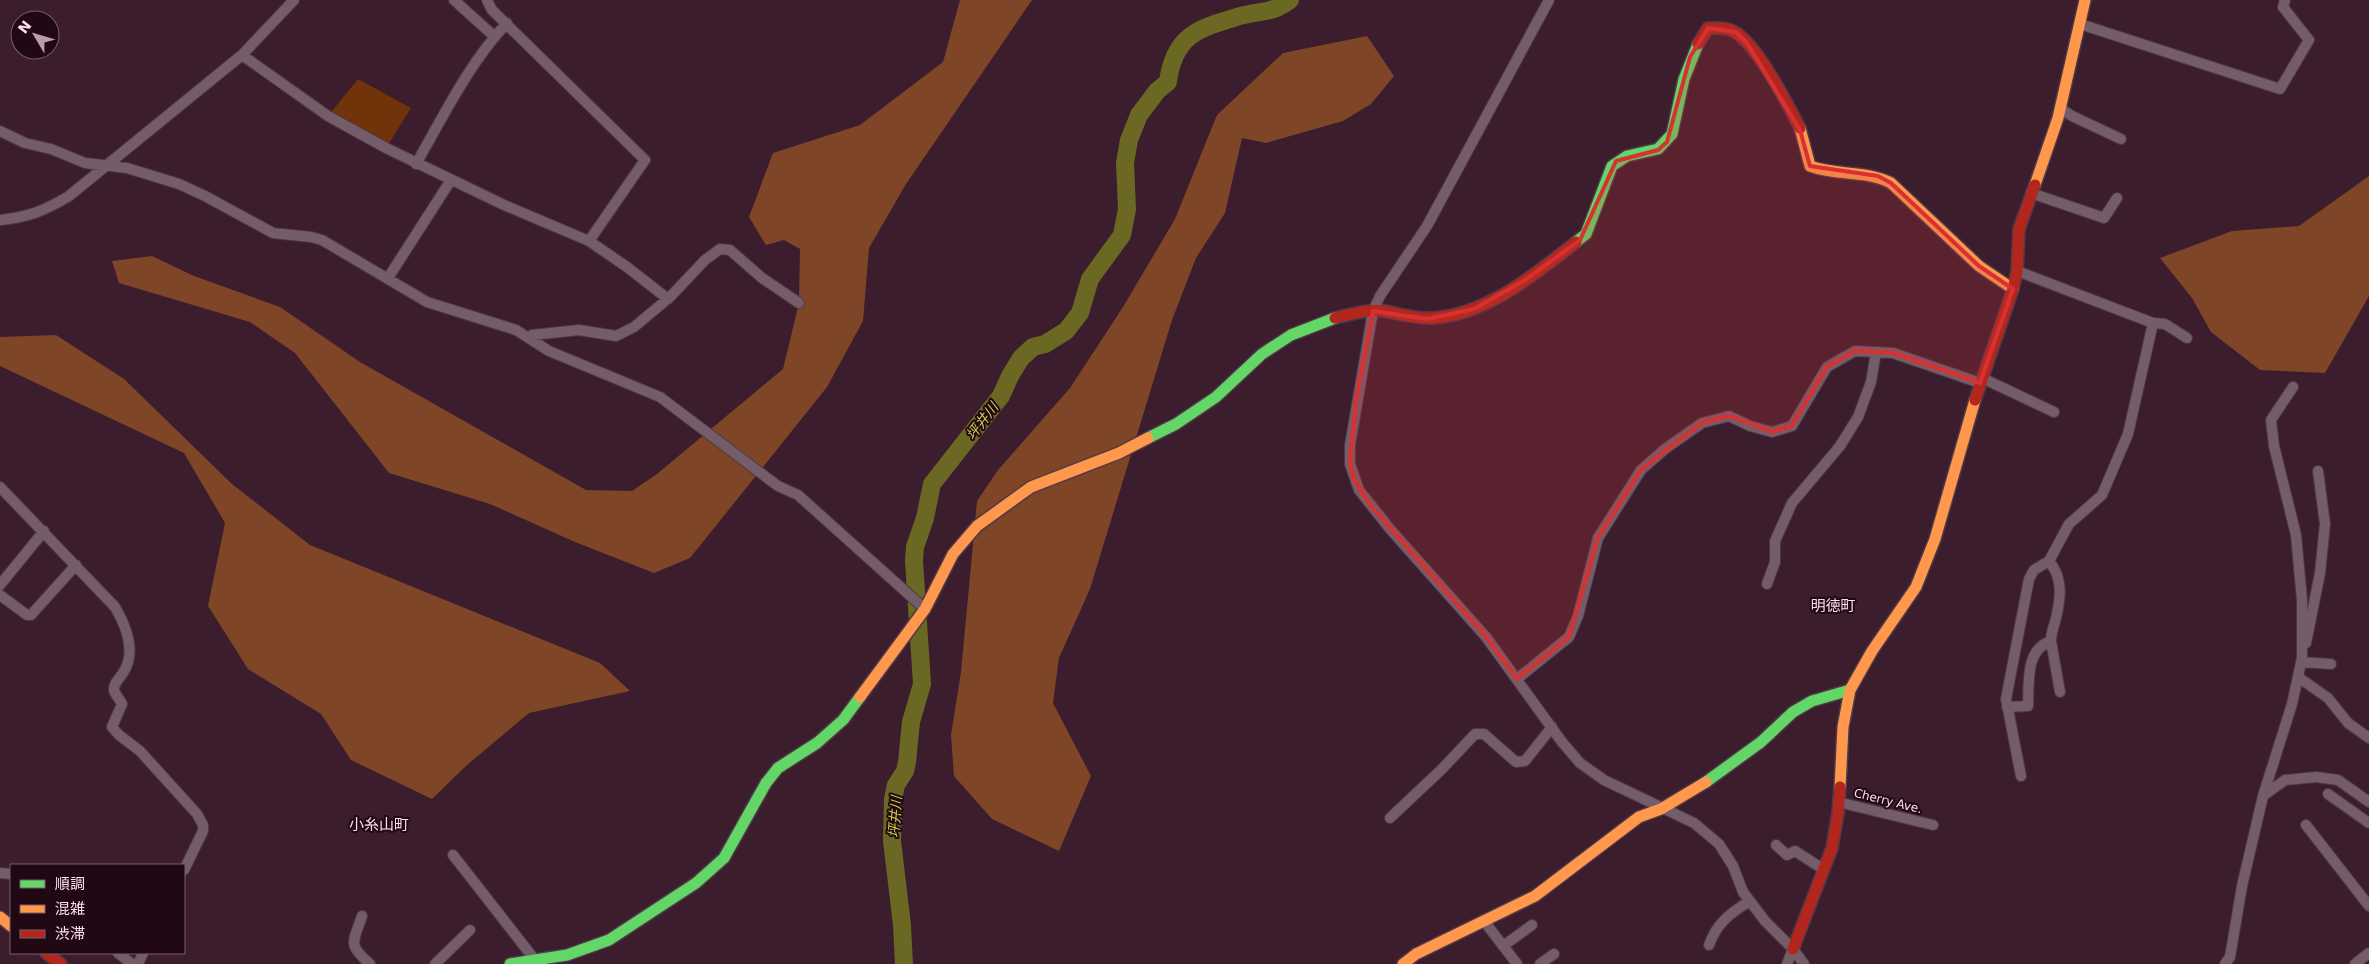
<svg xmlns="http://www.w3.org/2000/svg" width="2369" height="964" font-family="'DejaVu Sans','Noto Sans JP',sans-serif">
<rect width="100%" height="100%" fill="#3b1d2e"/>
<path fill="#71330a" d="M358,79L411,108L386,148L328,116Z"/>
<path fill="#7f4527" d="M960,0H1032L906,184L869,248L863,321L827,387L690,558L654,573L575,542L490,504L389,473L295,353L250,322L119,283L112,261L152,256L194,276L280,307L360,362L586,490L632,491L657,474L783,369L799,303L800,249L784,240L766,245L749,217L773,153L860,125L943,62Z
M1367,36L1394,76L1371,104L1343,121L1266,143L1242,138L1225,213L1196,258L1172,320L1090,589L1059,658L1053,703L1091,776L1059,851L992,819L954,776L951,735L961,672L977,501L998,470L1070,388L1123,307L1175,219L1217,115L1283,53Z
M2369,176V296L2325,373L2260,370L2211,332L2192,298L2160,258L2232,231L2299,226Z
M56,335L124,379L232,484L310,545L600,663L630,691L529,713L467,765L432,799L351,760L321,714L248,669L208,606L225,523L184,453L0,366V337Z"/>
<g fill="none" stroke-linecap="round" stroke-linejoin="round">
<path stroke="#6a6822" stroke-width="18" d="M904,964L902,925L892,841L893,799L896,785L905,771L907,762L911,722L922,684L914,561L915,547L925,518L932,484L1001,396L1010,376L1021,358L1033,347L1045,344L1066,331L1080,313L1090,279L1122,235L1127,209L1125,163L1129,140L1139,115L1157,91L1168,82C1174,34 1200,28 1240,16C1261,10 1272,14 1290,0"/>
<defs>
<path id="street" d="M454,0L495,37
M487,0L492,10L645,160L589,241
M1549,0L1427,226L1380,296L1373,311L1350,445V464L1359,490L1390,529L1486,637L1562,742L1580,763L1604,780L1694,823L1719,844L1733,866L1743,892L1765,921L1793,949L1804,964
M2080,24L2280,89L2309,40L2283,7L2285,0
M242,55L328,116L386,148L504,205L589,241L627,267L668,299
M2060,108L2072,116L2121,139
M0,131L25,143L51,149L85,163L127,168L179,184L205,196L273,233L311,237L322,240L427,302L516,330L549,351L660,397L778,486L798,495L925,609
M416,164C443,117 469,63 507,23
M2031,193L2104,218L2117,198
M0,220C29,217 44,211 69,196L242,55L294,0
M2017,271L2153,323L2128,434L2102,495L2069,524L2049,561L2034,570L2029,579L2006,699L2021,776
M388,278L451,180
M2153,323L2165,324L2187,338
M529,338L532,335L579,330L616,336L634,327L670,297L705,260L720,249L730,250L762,278L799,303
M1982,378L2054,412
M0,487L115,607C126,626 137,652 123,673C120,678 113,684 114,690C115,695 120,699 122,704L112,727L119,735L140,751L197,814L203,825V831L184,870
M1767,584L1775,562V541L1792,503L1840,446L1858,417L1871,382L1876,352
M0,585L44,531
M0,595L27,615H31L76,565
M2051,641L2060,692
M2306,643L2320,573L2325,524L2318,471
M2301,662L2331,664
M2298,677L2328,698L2348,723L2369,738
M1517,679L1569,637L1578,616L1598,538L1641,470L1665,449L1702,423L1729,416L1750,426L1772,432L1792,426L1827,367L1855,351L1893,353L1980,383
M2007,707L2028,706C2029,684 2025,649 2051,641C2051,632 2054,627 2056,618C2061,597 2063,578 2049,561
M2328,794L2369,823
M2263,796L2292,704L2302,658V600L2296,535L2274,446L2271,420L2293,387
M1838,802L1933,825
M1390,818L1442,769L1475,734H1484L1516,762L1525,761L1552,727
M2306,825L2369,906
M1776,845L1787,855L1795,851L1823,869
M453,855L535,960
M0,873L11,874
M362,916C353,943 347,944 370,964
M1484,921L1517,964
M1709,945C1717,923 1730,913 1750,901
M1503,946L1532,925
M118,953L132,964
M138,964L143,953
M435,964L470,930
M1540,964L1554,954
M1787,964L1793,949
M2225,964L2230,957L2242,886L2263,796L2285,780L2316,777L2338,780L2369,802
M2355,964L2369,953"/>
<path id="fast" d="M1576,242L1586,234L1612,166L1627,156L1658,149L1672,134L1684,79L1698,44
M1148,438L1176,424L1216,397L1262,354L1291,335L1335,318
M1706,782L1761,742L1793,712L1812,701L1850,690
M510,964L567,955L609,940L696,883L724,858L766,783L778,768L817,743L843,720L860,697"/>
<path id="slow" d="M1800,128L1810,166C1836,176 1866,170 1891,183L1979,266L2013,289
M2035,185L2058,118L2085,0
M860,697L925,609L953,554L977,526L1031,487L1119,453L1148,438
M1840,787L1843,727L1850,690L1872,651L1916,587L1935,539L1975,400
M0,917L11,926
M1403,964L1416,954L1535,896L1639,817L1661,809L1706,782"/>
<path id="jam" d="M1698,44L1708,28C1717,28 1727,27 1735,32C1758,46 1787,103 1800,128
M1335,318C1351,314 1368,309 1384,311C1401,314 1416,319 1433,318C1488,314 1535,274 1576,242
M1975,400L2013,289L2017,271L2019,229L2035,185
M1793,949L1832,848L1838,813L1840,787
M46,953L61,964"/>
</defs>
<use href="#street" stroke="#4f3945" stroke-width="12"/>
<use href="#fast" stroke="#4f3945" stroke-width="14"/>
<use href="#slow" stroke="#4f3945" stroke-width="14"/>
<use href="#jam" stroke="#4f3945" stroke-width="14"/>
<use href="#street" stroke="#745c69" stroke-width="10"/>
<use href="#fast" stroke="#63d668" stroke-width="11"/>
<use href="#slow" stroke="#ff974d" stroke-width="11"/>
<use href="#jam" stroke="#b3261e" stroke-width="11"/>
</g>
<path fill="#d83132" fill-opacity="0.2" stroke="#d83132" stroke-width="4" stroke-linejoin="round" d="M1708,28L1736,32L1747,43L1800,130L1810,166L1878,176L1891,183L1979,266L2013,289L1980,383L1893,353L1855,351L1827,367L1792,426L1772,432L1729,416L1702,423L1641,470L1598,538L1569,637L1517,679L1486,637L1369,504L1354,479L1350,464L1356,399L1373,311L1427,319L1474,309L1525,280L1580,240L1616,161L1658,150L1667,142L1690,57Z"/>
<g text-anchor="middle" stroke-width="4" stroke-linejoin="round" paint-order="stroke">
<g font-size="12" fill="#fee0ed" stroke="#200815">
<text transform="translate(1888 801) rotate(14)" y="4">Cherry Ave.</text>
</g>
<g font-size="14" font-style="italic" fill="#d2d349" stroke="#200815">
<text transform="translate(982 421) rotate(-52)" y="5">坪井川</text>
<text transform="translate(895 817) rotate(-86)" y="5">坪井川</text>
</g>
<g font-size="15" fill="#fee0ed" stroke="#200815">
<text x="1833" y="611">明徳町</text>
<text x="379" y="830">小糸山町</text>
</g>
</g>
<rect x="10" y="864" width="175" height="90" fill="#200815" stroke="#795e6b"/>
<rect x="20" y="880" width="25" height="8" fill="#63d668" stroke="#795e6b"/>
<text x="55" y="889" font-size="15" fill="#fee0ed">順調</text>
<rect x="20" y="905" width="25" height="8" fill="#ff974d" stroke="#795e6b"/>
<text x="55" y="914" font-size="15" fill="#fee0ed">混雑</text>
<rect x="20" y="930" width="25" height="8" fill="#b3261e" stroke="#795e6b"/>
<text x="55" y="939" font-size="15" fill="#fee0ed">渋滞</text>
<g transform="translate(35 35) rotate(308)"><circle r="24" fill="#200815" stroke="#795e6b"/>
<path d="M0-4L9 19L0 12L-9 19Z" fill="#ba9caa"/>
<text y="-8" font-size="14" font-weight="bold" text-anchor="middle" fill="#fee0ed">N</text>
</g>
</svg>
